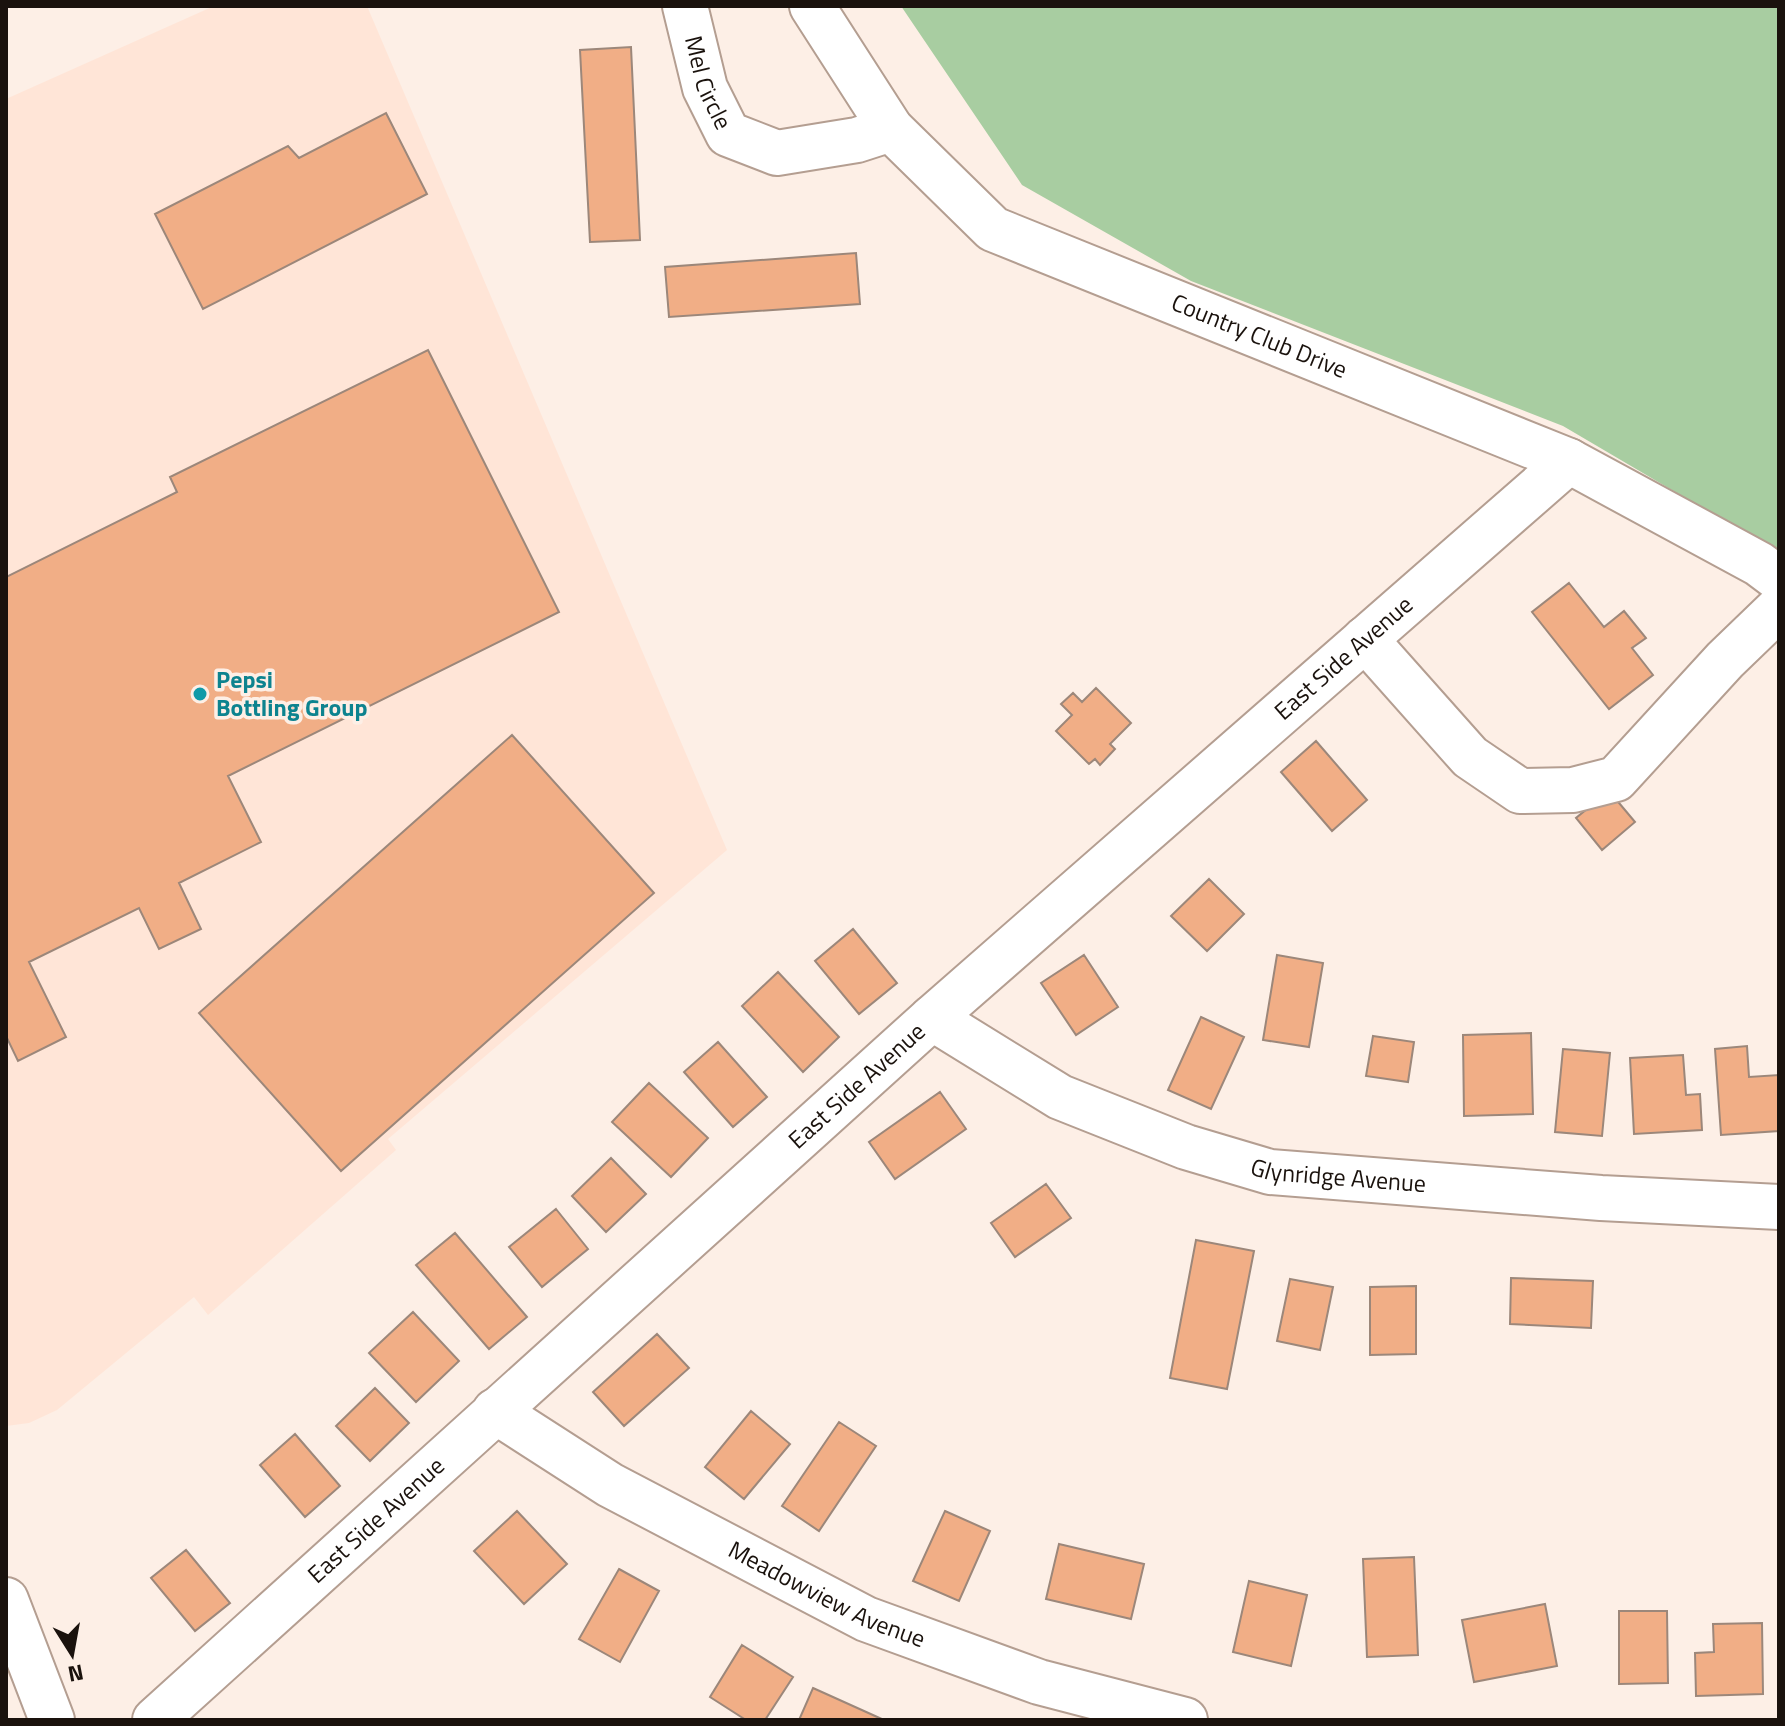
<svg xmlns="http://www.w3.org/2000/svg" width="1785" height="1726" font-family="'Titillium Web',sans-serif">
<rect width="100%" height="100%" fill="#fdefe6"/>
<path fill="#ffe5d7" d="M214,6H367L727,850L388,1139L396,1150L208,1315L194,1297L57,1410L29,1423L6,1426V99Z"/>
<path fill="#a8cda1" d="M901,6H1779V553L1563,426L1191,281L1022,185Z"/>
<path fill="#f1ae86" stroke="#9c877a" stroke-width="2" d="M631,47L640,240L590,242L580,50Z
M386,113L427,194L203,309L155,214L288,146L299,158Z
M856,253L860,304L669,317L665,267Z
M428,350L559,612L228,776L261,842L179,883L201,929L159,949L139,908L29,962L66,1037L18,1061L6,1036V577L177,492L170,477Z
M1569,583L1604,627L1624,611L1646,638L1632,648L1653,675L1609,709L1532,612Z
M1096,688L1131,723L1110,744L1115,749L1100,765L1095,759L1089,764L1056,731L1072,715L1061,704L1073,693L1082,702Z
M512,735L654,893L341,1171L199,1013Z
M1316,741L1367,800L1332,831L1281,772Z
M1609,791L1635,822L1602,850L1576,818Z
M1209,879L1244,914L1207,951L1171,916Z
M853,929L897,983L859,1014L815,961Z
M1084,955L1118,1007L1076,1035L1041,983Z
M1277,955L1323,963L1309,1047L1263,1040Z
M778,972L839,1037L803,1072L742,1006Z
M1201,1017L1244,1037L1211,1109L1168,1090Z
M1531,1033L1533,1114L1464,1116L1463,1035Z
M1373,1036L1414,1042L1408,1082L1366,1076Z
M718,1042L767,1097L733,1127L684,1072Z
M1747,1046L1749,1077L1779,1075V1131L1721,1135L1715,1049Z
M1563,1049L1610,1053L1602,1136L1555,1132Z
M1683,1055L1686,1095L1700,1094L1702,1130L1634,1134L1630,1058Z
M649,1083L708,1138L671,1177L612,1122Z
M940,1092L966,1129L895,1179L869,1142Z
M611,1158L646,1194L606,1232L572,1196Z
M1046,1184L1071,1218L1015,1257L991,1223Z
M556,1209L588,1249L542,1287L509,1247Z
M455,1233L527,1317L489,1349L416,1265Z
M1196,1240L1254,1251L1227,1389L1170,1378Z
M1511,1278L1593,1281L1591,1328L1510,1324Z
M1290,1279L1333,1287L1320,1350L1277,1341Z
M1416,1286V1354L1370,1355V1287Z
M413,1312L459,1361L416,1402L369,1353Z
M657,1334L689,1368L624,1426L593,1392Z
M375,1388L409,1423L370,1461L336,1426Z
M751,1411L790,1444L744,1499L705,1467Z
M839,1422L876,1446L819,1531L782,1506Z
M295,1434L340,1486L305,1517L260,1465Z
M517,1511L567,1564L524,1604L474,1551Z
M945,1511L990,1531L959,1601L913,1581Z
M1059,1544L1144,1564L1131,1619L1046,1599Z
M186,1550L230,1603L195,1631L151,1578Z
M1414,1557L1418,1655L1367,1657L1363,1559Z
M619,1569L659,1591L620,1662L579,1639Z
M1249,1581L1307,1595L1291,1666L1233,1652Z
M1545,1604L1557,1666L1474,1682L1462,1620Z
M1619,1611H1667L1668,1683L1619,1684Z
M1762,1623L1763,1694L1696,1696L1695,1653L1714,1652L1713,1624Z
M742,1645L793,1677L765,1720H746L710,1697Z
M813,1688L884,1720H799Z"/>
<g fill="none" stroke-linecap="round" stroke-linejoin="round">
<defs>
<g id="minor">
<path id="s1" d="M685,6L705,88L728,134L777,153L857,140L891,129"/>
<path id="s2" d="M812,6L891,129L993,229L1569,461L1759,564L1779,579"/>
<path d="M1365,639L1470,757L1520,791L1573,790L1616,779L1725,660L1779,608"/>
<path id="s3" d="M932,1018L1060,1097L1186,1147L1270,1172L1601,1198L1779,1207"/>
<path id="s4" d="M495,1411L610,1485L866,1619L1039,1682L1185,1720"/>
<path d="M6,1600L52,1720"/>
<path id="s5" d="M155,1720L932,1018L1569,461"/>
</g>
</defs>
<use href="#minor" stroke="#b49e91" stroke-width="48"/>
<use href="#minor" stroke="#fff" stroke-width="44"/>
</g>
<circle fill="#0f9aa8" stroke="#fdefe6" stroke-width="3" cx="200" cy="694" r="8"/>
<g text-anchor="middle" stroke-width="7" stroke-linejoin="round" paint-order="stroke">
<g font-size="24" fill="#1a120d" stroke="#fdefe6">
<text dy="8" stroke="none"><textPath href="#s1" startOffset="80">Mel Circle</textPath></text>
<text dy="8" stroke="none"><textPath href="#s2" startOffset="576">Country Club Drive</textPath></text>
<text dy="8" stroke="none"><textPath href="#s5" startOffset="1594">East Side Avenue</textPath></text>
<text dy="8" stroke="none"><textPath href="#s5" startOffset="946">East Side Avenue</textPath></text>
<text dy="8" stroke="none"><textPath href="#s3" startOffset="442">Glynridge Avenue</textPath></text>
<text dy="8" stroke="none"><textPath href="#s5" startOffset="298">East Side Avenue</textPath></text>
<text dy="8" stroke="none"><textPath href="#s4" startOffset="380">Meadowview Avenue</textPath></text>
</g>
<g font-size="24" font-weight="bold" fill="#0d838f" stroke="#fdefe6" text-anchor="start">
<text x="216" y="688">Pepsi<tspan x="216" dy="28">Bottling Group</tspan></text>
</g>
</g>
<rect width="1785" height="1726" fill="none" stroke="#1a120d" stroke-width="16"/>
<g transform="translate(72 1654) rotate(169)" stroke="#fdefe6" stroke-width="6" paint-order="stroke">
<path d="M0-6L14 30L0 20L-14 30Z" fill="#1a120d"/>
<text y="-12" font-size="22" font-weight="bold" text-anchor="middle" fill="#1a120d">N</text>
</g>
</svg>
